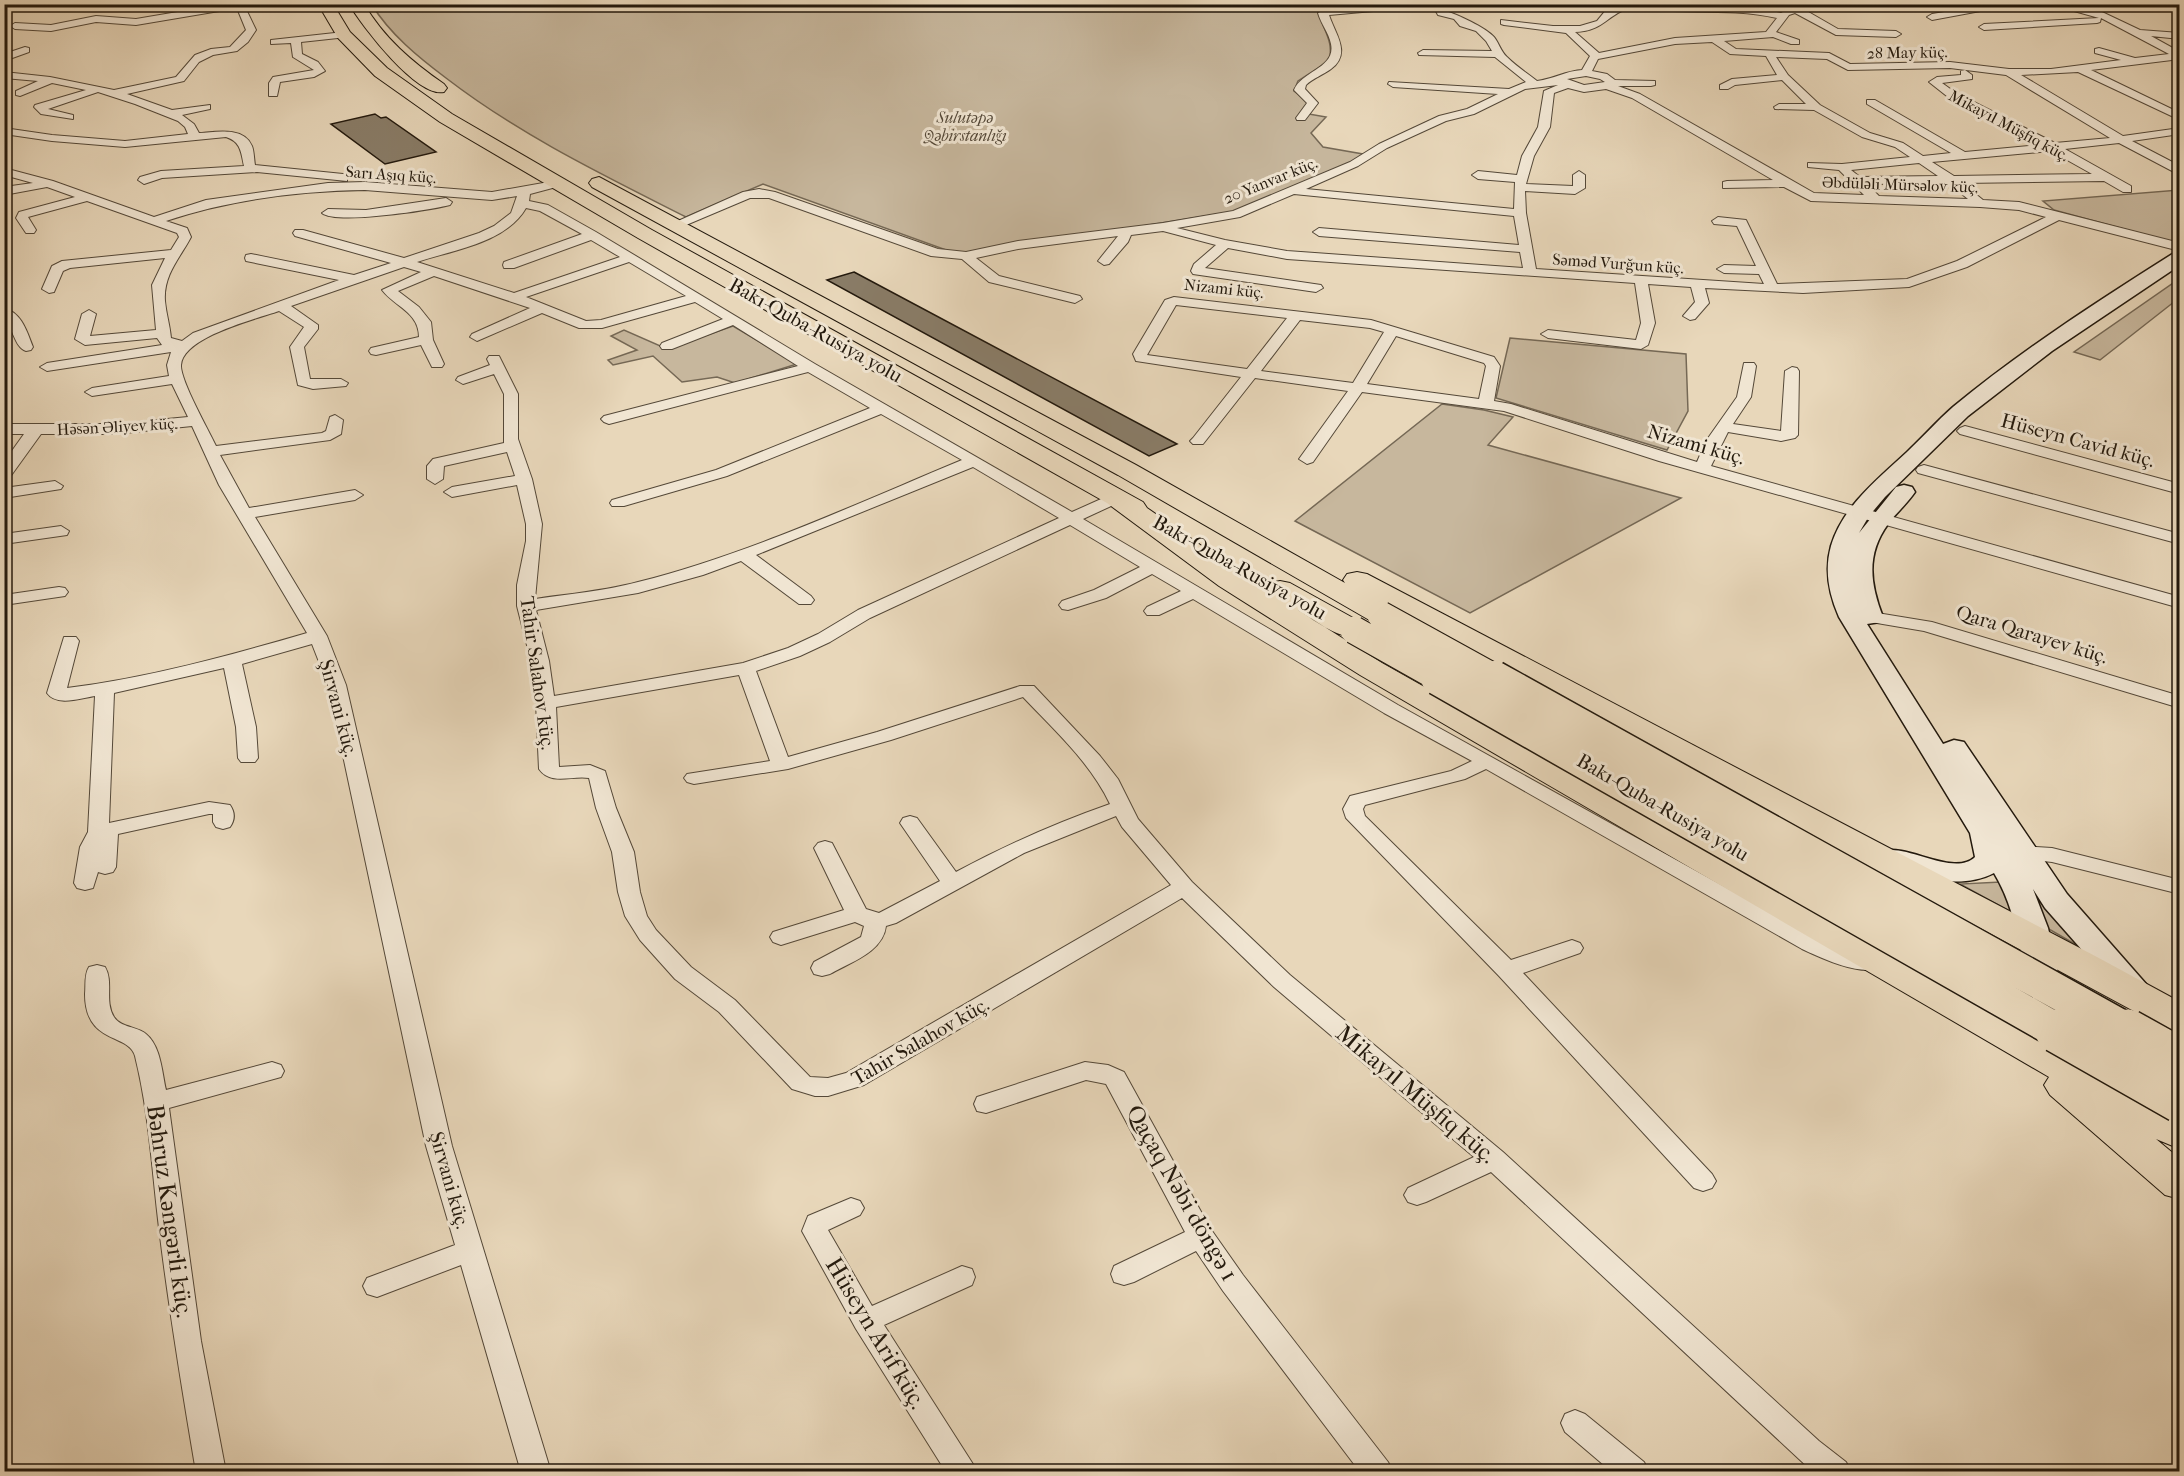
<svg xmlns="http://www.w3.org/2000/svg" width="2184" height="1476" font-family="'IM FELL French Canon',serif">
<rect width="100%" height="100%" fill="#e8d7ba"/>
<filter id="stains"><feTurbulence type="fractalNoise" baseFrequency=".00333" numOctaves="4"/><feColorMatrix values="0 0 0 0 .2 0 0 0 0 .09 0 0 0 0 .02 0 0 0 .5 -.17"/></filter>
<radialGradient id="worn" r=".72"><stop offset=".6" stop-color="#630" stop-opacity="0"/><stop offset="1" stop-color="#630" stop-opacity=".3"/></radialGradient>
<path fill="#c7b79d" stroke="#756855" stroke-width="1.5" d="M372,5H1322C1314,23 1336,35 1329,61L1298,81L1294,91L1309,102L1303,113L1326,117L1311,133L1323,147L1363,154L1351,163L1237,211L960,255L763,184L686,217C603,175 520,135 446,78C418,57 390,34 372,5Z
M2179,190V244L2054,210L2043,201Z
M2179,279V298L2100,360L2074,352Z
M733,326L797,364L735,383L717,377L682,382L653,356L613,365L608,360L637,350L611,336L624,330L667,349Z
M1510,338L1686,354L1688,411L1667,450L1496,398Z
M1442,404L1484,410L1513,417L1488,445L1681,498L1470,613L1295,521Z
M2001,882L2011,912L1960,884Z
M2037,898L2080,947L2047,928Z"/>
<path fill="#897c67" stroke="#23190d" stroke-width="1.5" d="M375,114L381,118L386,117L436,152L385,164L331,124Z
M854,272L1177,444L1149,456L827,280Z"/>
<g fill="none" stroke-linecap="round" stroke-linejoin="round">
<defs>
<path id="minor" d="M13,4H63L43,11Z
M225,4H249L245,7L256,30L248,42L237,51L213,55L199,62L184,81L127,94L172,110L210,105V109L182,115L194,124L199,133C215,132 244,126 252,146C254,151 254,159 255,165L343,174L347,175V181L257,172L162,178L144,184L138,180L140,177L161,171L244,166C241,152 241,142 226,137L125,147L52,141L4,134V128L52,135L125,141L188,134L185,127L178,121L135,104L98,92L48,109L73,115V119L41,114L34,107L35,105L86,90L52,83L20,96L16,95V91L38,81L4,78V72L50,77L114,90L176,77L195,55L211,49L230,47L246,30L237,8L136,25L96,22L51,31L15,29L10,26L15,23L51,25L96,16L136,19Z
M1432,4H1441L1445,11C1457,14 1486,28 1494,37C1499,43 1501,52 1507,57C1516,66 1527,73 1537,81C1554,79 1565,71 1582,70L1590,56L1566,33L1504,25L1501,24V20L1553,26H1580L1597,21L1606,10L1621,4L1676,7L1750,6L1781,13L1788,9L1779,4H1833L1805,10L1838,29L1896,31L1901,34L1896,37L1836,35L1795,13L1789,15L1776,32L1799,40V44H1791L1773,37L1724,41L1736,49L1829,53L1850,64L1950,62L2009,69H2051L2121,60L2095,53V49L2099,48L2135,58L2169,54L2101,18L2100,22L2097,23L1984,30L1979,27L1984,24L2099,18L2049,4H2068L2102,12L2140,30L2180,33V39L2151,36L2180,52V59L2091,70L2180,113V120L2078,72L2021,75L2123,136L2180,128V134L2132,141L2180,166V173L2174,172L2119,143L2065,149L2131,186V192H2123L2104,181L1962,183L1983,200L2019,202L2180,243V251L2059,220L1967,267L1909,287L1803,293L1705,288L1709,303L1695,319L1690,320L1683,316L1695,302L1691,287L1648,284L1655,323L1648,345L1641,349L1548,338L1541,334L1548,330L1636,340L1641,323L1635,283L1287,259L1228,248L1205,268L1321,285L1323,288L1316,292L1193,274L1191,271L1194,264L1216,245L1163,231L1131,235L1128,242L1109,264L1104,265L1098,261L1118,236L1018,249L976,258L999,276L1080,296L1082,299L1075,303L989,282L962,259L931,256L769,198H750L679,228L675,229L669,225L743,192L759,189L775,192L938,249L966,252L1018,241L1163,223L1233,211L1350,162L1379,144L1439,116L1467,109L1498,94L1393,87L1388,84L1389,82L1509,89L1526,82L1495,57L1419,55L1418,53L1423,50L1492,51L1486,41L1476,31L1460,26L1454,19L1438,15ZM1628,8C1678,15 1728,7 1777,18L1766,32L1675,38L1599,53L1575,32C1603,31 1605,17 1628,8ZM1712,42L1730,54L1766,56L1777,75L1732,79L1720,85V89H1728L1735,85L1782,80L1806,104H1779L1774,107L1775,109L1814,110L1862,137L1895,147L1910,157L1842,164L1808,163V167L1839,170L1864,195L1814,193L1640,94L1618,86H1651L1655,85V81L1615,80L1607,74L1592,71L1598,59L1675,44ZM1776,57L1827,59L1848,70L1950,68L2006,75L2110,138L2055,143L1956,93L1942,83L1972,79V75L1965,70L1961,71V75L1937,77L1929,82L1948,97L2040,145L1965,152L1875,100H1867V104L1951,153L1923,156L1903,143L1870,133L1820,105L1788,75ZM1586,76L1600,79L1605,82L1584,85L1567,79ZM1558,85L1544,91L1538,127L1522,156L1517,175L1478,171L1472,175L1478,179L1515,182L1514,209L1306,189L1358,166L1387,148L1446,121L1474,114L1525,89ZM1568,88L1584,92L1606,89L1632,98L1773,180L1727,181L1723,182V188L1784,187L1811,201L1980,207L2019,210L2046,217L1957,261L1907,279L1777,284L1746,220L1718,217L1712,221L1714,224L1737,226L1756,266L1724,265L1717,269L1724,273L1759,274L1764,284L1536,269L1526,213L1525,191L1575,194L1585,188V175L1579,171L1573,175V186L1526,184L1534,156L1550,127L1554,93ZM2051,151L2092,174L1954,176L1932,162ZM1919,163L1938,176L1860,177L1851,170ZM1948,183L1968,199L1879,196L1867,184ZM1294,194L1514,216L1519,245L1319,228L1313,232L1319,236L1520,252L1523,268L1287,251L1225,240L1177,228L1240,217Z
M1993,4H2018L1932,20L1927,17L1932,14Z
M1370,6L1373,7V11L1329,15C1335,34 1352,53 1331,69C1323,75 1313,78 1306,85L1305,89L1318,103L1305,120H1297L1296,118L1307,103L1294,90C1302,71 1336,68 1331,44C1329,33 1321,24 1318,13L1323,10Z
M344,32L349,35L347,37L301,42L302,54L318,62L325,71L314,77L280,82L277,96H269V83L273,77L314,70L293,57L291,43L271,44V40Z
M25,47L29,48V52L4,61V54Z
M4,168L53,181L154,217L206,200L328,183L365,182L492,192L560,180V186L530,194L529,201L548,205L596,232L815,364L1072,512L1110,495H1122L1124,498L1122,501L1083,519L1398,705L1818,939L1842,949L1876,957L1879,963L1876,969C1856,974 1821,958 1802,949L1486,769L1465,779L1365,805L1363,809L1365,816L1511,960L1572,940L1580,943L1583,948L1580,953L1523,973L1712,1174L1716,1181L1712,1188L1703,1191L1694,1188L1499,976L1346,818L1343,809L1350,796L1451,771L1472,761L1384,713L1193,599L1159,615H1147L1144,611L1147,607L1181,591L1152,574L1106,598L1068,610L1062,609L1059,605L1062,601L1094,590L1140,567L1070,525L870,618L830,642L800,656L756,671L788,757L877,732L1020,686H1034L1100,756L1118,779L1138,819L1192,882L1290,975L1503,1152L1819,1441L1846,1462L1851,1472H1813L1799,1459L1491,1172L1426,1202L1417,1205L1408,1202L1404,1195L1408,1188L1474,1157L1274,987L1182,898L864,1085L828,1096H815L792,1089L719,1012L675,979L640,940L625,916L618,892L612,852L596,808L589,778C572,775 551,786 539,769L536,703L531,661L517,606V585L526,541V524L517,485L452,497L444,492L452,487L515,476L507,452L444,466L443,479L435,484L427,479V466L433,459L504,443V394L494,374L463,384L456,380L458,377L490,365L487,359L489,356H499L518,394V439L532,479L542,524L535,599C569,594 605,591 638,582C749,554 856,504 962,460L881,414L727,476L624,506H612L610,503L612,500L716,470L870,408L808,372L609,424L604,422L601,419L604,416L798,366L733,325L672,349H662L660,346L662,343L723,319L695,302L602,328H579L542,313L477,341L470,337L472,334L530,308L434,276L398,291L419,307L431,322L433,340L444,364L442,367H432L421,345L376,355L371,354L369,351L371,348L419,337C419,312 395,307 382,290L421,272L404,267L291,306L318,325V329L304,347L310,379H341L348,383L346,386L313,389L298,385L290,347L304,327L279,311C256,319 183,337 181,365C180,380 208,429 216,446L322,433L326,431L330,417L335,415L343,420L341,434L330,440L220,455L249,508L355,490L363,495L355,500L255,517L327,636L346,685L452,1146L551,1472H521L461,1265L377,1297L367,1294L363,1286L367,1278L455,1245L426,1146L328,685L312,644L242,664L256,727L258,758L255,762H241L238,758L236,727L224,668L114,693L109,823L209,802L230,805C235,812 235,820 230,827L223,829L216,827L213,822V814H209L118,834L116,867L113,872L105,874L98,872L93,888L85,890L77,888L74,883L80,847L88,832L95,696C81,698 57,707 47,693L64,637H76L79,641L67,688C148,678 228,656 307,633L219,485L192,426L115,434H41L10,477L4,479V462L24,434H4V424H115L188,417L172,384L92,396L85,392L92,388L169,376L167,365L171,352L47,371L40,367L47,363L162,345L157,338L85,345L75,339L82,314L89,310L96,314L90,336L156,330L152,285L165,258L70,268L63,271L54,292L49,293L42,289L52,266L62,261L171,250L179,237L177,233L87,201L28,217L36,230L34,233H26L16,218L19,212L75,197L47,187L4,195V187L33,183L4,175ZM365,190L492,200L517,196L511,213L494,226L479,233L404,258L303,230H295L293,233L295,236L391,263L354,275L251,254L246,255L245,258L246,261L339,280L193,333L182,341L171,338C170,326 166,313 165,301C163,275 180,258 191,237L187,228L166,221C229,200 298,191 365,190ZM526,208L540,211L582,234L504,262L503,265L504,268H514L591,240L620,257L514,293L417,262C453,250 506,243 526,208ZM629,262L686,296L601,320L586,321L526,297ZM973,467L1059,518L858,610L818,634L788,648L743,663L554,696L549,661L536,610L638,593L703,575L741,561L799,604H811L814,600L811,596L756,555ZM739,675L770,761L687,774L684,778L687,782L694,784L788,769L891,740L1023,697C1055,731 1090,762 1110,804C1056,823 1006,845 956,872L917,818L910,816L903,818L900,823L940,881L879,913L866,909L832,843L825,841L818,843L814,848L844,910L773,932L770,937L773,942L781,945L855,922L864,926L861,937L814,962L811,968L814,974L822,976L830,974C851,962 883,952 886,926L896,923L1024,853L1116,816L1122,827L1171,885L846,1073L828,1078L810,1077L735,1000L691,967L656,930L647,916L640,892L634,852L616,808L605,771L590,765L559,767L556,707Z
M446,198L452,202L450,205C430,210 336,225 322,213L328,209L366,210Z
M1174,297L1371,320L1494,357L1500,366L1494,401L1511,404L1697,462L1706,441L1737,397L1744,363H1754L1756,366L1751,397L1733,424L1781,431L1785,371L1792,367L1797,368L1799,371L1798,435L1795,438L1781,441L1728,432L1711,466L2180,597V608L1659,461L1504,411L1362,392L1313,462L1307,464L1299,459L1348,391L1255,378L1203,444H1193L1190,441L1193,438L1241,377L1136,361L1133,354L1165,300ZM1176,305L1287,318L1247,369L1147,355ZM1300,320L1370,328L1384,332L1353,383L1261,371ZM1396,336L1484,363L1486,366L1479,399L1367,384Z
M4,308C22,313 27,332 33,347L31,350L26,351C14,347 14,328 4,320Z
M1965,426L2180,484V494L1960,434L1957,431L1960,428Z
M1924,465L2180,534V544L1918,473L1916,470L1918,467Z
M55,481L63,486L61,489L4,498V488Z
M61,526L69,531L67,535L4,544V534Z
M59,587L65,588L68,592L65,596L4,605V595Z
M1871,612L1932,622L2180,696V708L1924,631L1865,621L1862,617L1865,613Z
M2022,846L2052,848L2180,880V894L2052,862L2015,858L2011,853L2015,848Z
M97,965L105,967C114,982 104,1001 114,1017C121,1028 137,1026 146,1034C161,1046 162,1073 166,1090L272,1062L281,1065L284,1071L281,1077L169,1108L201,1341L226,1472H196C182,1390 169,1310 159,1228C152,1171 149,1112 135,1056C129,1033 85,1045 85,994C86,985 84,975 89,967Z
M1085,1062L1108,1065L1124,1072L1210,1228L1243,1275L1388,1462L1393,1472H1360L1223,1291L1196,1251L1134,1282L1124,1285L1114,1282L1111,1274L1114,1266L1185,1232L1106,1084L1086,1080L986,1113L977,1111L974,1104L977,1097Z
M851,1198L860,1201L864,1208L860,1215L828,1230L872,1306L962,1266L972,1269L975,1277L972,1285L884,1325L978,1472H946L856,1329L802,1231L808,1216Z
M1575,1410L1585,1414L1644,1462L1649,1472H1612L1565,1432L1561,1423L1565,1414Z"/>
<path id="secondary" d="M2180,252V265L2052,351L1968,416L1885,497L1869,516L1859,533L1896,487L1904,485L1912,487L1915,492C1907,504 1896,513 1888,524C1866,554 1870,584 1883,617L1880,622L1867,624L1943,744L1954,740L1964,742L2067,894L2154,993L2149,1001L2138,1004L2127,1001L2045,908L2033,889L2048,928L2063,996L2083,1042L2079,1050L2067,1054L2055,1050C2046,1034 2036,1013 2031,994C2020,953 2017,911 1994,873C1959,891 1918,877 1883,865L1878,858L1883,851C1908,844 1954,877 1975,857L1970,833L1839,617C1829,594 1824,571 1831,546C1843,506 1878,479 1907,452C1923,437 1937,421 1953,407C2022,350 2098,301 2174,253Z"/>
<path id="trunk" d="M318,4H333L350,32L387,68L452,114L652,230L1143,502L1147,508L1268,592L1266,589L1270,583L1280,581L1290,583L1364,624L1369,630L1364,636C1341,642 1316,621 1296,609L1382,663L2180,1115V1149L2156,1139L2180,1159V1199L2165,1195L2050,1095L2044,1085L2049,1077L1360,675L1219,586L1107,503L638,238L440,122L375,76L338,38Z
M349,4H364C384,38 412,62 444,84L447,88L444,92C417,98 362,26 349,4Z
M599,177L1136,465L1345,583L1343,580L1347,574L1357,572L1367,574L2097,957L2180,1002V1032L2167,1029L1392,610L1395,615L1391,621L1381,624L1371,621L1118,475L592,187L589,183L592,179Z"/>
</defs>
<use href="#minor" stroke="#544838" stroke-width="2"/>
<use href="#secondary" stroke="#23190d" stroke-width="3"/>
<use href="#trunk" stroke="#23190d" stroke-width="2"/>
<use href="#minor" fill="#f0e5d2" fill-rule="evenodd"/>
<use href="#secondary" fill="#f0e5d2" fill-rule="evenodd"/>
<use href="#trunk" fill="#e8d7ba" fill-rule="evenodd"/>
<defs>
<path id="trunk-bridge-far2" d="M1381,615L1497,679
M1354,630L1441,679"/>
<path id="trunk-bridge-far1" d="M1438,678L2059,1032
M1494,678L2130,1032"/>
<path id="trunk-bridge" d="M2057,1031L2180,1101
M2128,1031L2180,1060"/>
</defs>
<use href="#trunk-bridge-far2" stroke="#23190d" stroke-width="29" stroke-linecap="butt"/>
<use href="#trunk-bridge-far1" stroke="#23190d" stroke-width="37" stroke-linecap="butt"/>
<use href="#trunk-bridge" stroke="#23190d" stroke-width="46" stroke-linecap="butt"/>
<use href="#trunk-bridge-far2" stroke="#e8d7ba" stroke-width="27"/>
<use href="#trunk-bridge-far1" stroke="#e8d7ba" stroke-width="34"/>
<use href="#trunk-bridge" stroke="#e8d7ba" stroke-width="43"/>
</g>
<g text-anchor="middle" stroke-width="6" stroke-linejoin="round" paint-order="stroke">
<g font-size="16" fill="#23190d" stroke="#f0e5d2">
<text transform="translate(1907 52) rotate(-1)" y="6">28 May küç.</text>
<text transform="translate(2009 125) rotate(28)" y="6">Mikayıl Müşfiq küç.</text>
<text transform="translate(391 174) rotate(4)" y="6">Sarı Aşıq küç.</text>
<text transform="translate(1270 180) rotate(-22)" y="6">20 Yanvar küç.</text>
<text transform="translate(1900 184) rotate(2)" y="6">Əbdüləli Mürsəlov küç.</text>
<text transform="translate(1618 263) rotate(4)" y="6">Səməd Vurğun küç.</text>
<text transform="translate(1224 288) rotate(6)" y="6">Nizami küç.</text>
<text transform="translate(117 426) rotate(-3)" y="6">Həsən Əliyev küç.</text>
</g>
<g font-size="16" font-style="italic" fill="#544838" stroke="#f0e5d2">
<text x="965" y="123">Sulutəpə<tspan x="965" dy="18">Qəbirstanlığı</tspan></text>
</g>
<g font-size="20" fill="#23190d" stroke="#f0e5d2">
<text transform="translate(816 330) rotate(29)" y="7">Bakı-Quba-Rusiya yolu</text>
<text transform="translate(2078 440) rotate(15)" y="7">Hüseyn Cavid küç.</text>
<text transform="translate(1696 444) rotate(16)" y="7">Nizami küç.</text>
<text transform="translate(1240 567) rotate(29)" y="7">Bakı-Quba-Rusiya yolu</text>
<text transform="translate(2032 634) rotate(17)" y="7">Qara Qarayev küç.</text>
<text transform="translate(538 673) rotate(82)" y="7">Tahir Salahov küç.</text>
<text transform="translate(339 708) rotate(75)" y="7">Şirvani küç.</text>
<text transform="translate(1663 807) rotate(30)" y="7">Bakı-Quba-Rusiya yolu</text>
<text transform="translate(920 1041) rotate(-30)" y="7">Tahir Salahov küç.</text>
<text transform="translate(450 1180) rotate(74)" y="7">Şirvani küç.</text>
</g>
<g font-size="24" fill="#23190d" stroke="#f0e5d2">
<text transform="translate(1416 1094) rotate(40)" y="8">Mikayıl Müşfiq küç.</text>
<text transform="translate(1182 1193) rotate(60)" y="8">Qaçaq Nəbi döngə 1</text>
<text transform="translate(170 1211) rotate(82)" y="8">Bəhruz Kəngərli küç.</text>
<text transform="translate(876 1333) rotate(59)" y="8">Hüseyn Arif küç.</text>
</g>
</g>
<rect width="2184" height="1476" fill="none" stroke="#e8d7ba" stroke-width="24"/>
<rect x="6" y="6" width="2172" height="1464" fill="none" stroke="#23190d" stroke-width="3"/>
<rect x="12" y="12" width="2160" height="1452" fill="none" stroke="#23190d" stroke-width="1.5"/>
<rect width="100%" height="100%" filter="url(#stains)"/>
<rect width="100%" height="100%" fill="url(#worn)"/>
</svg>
